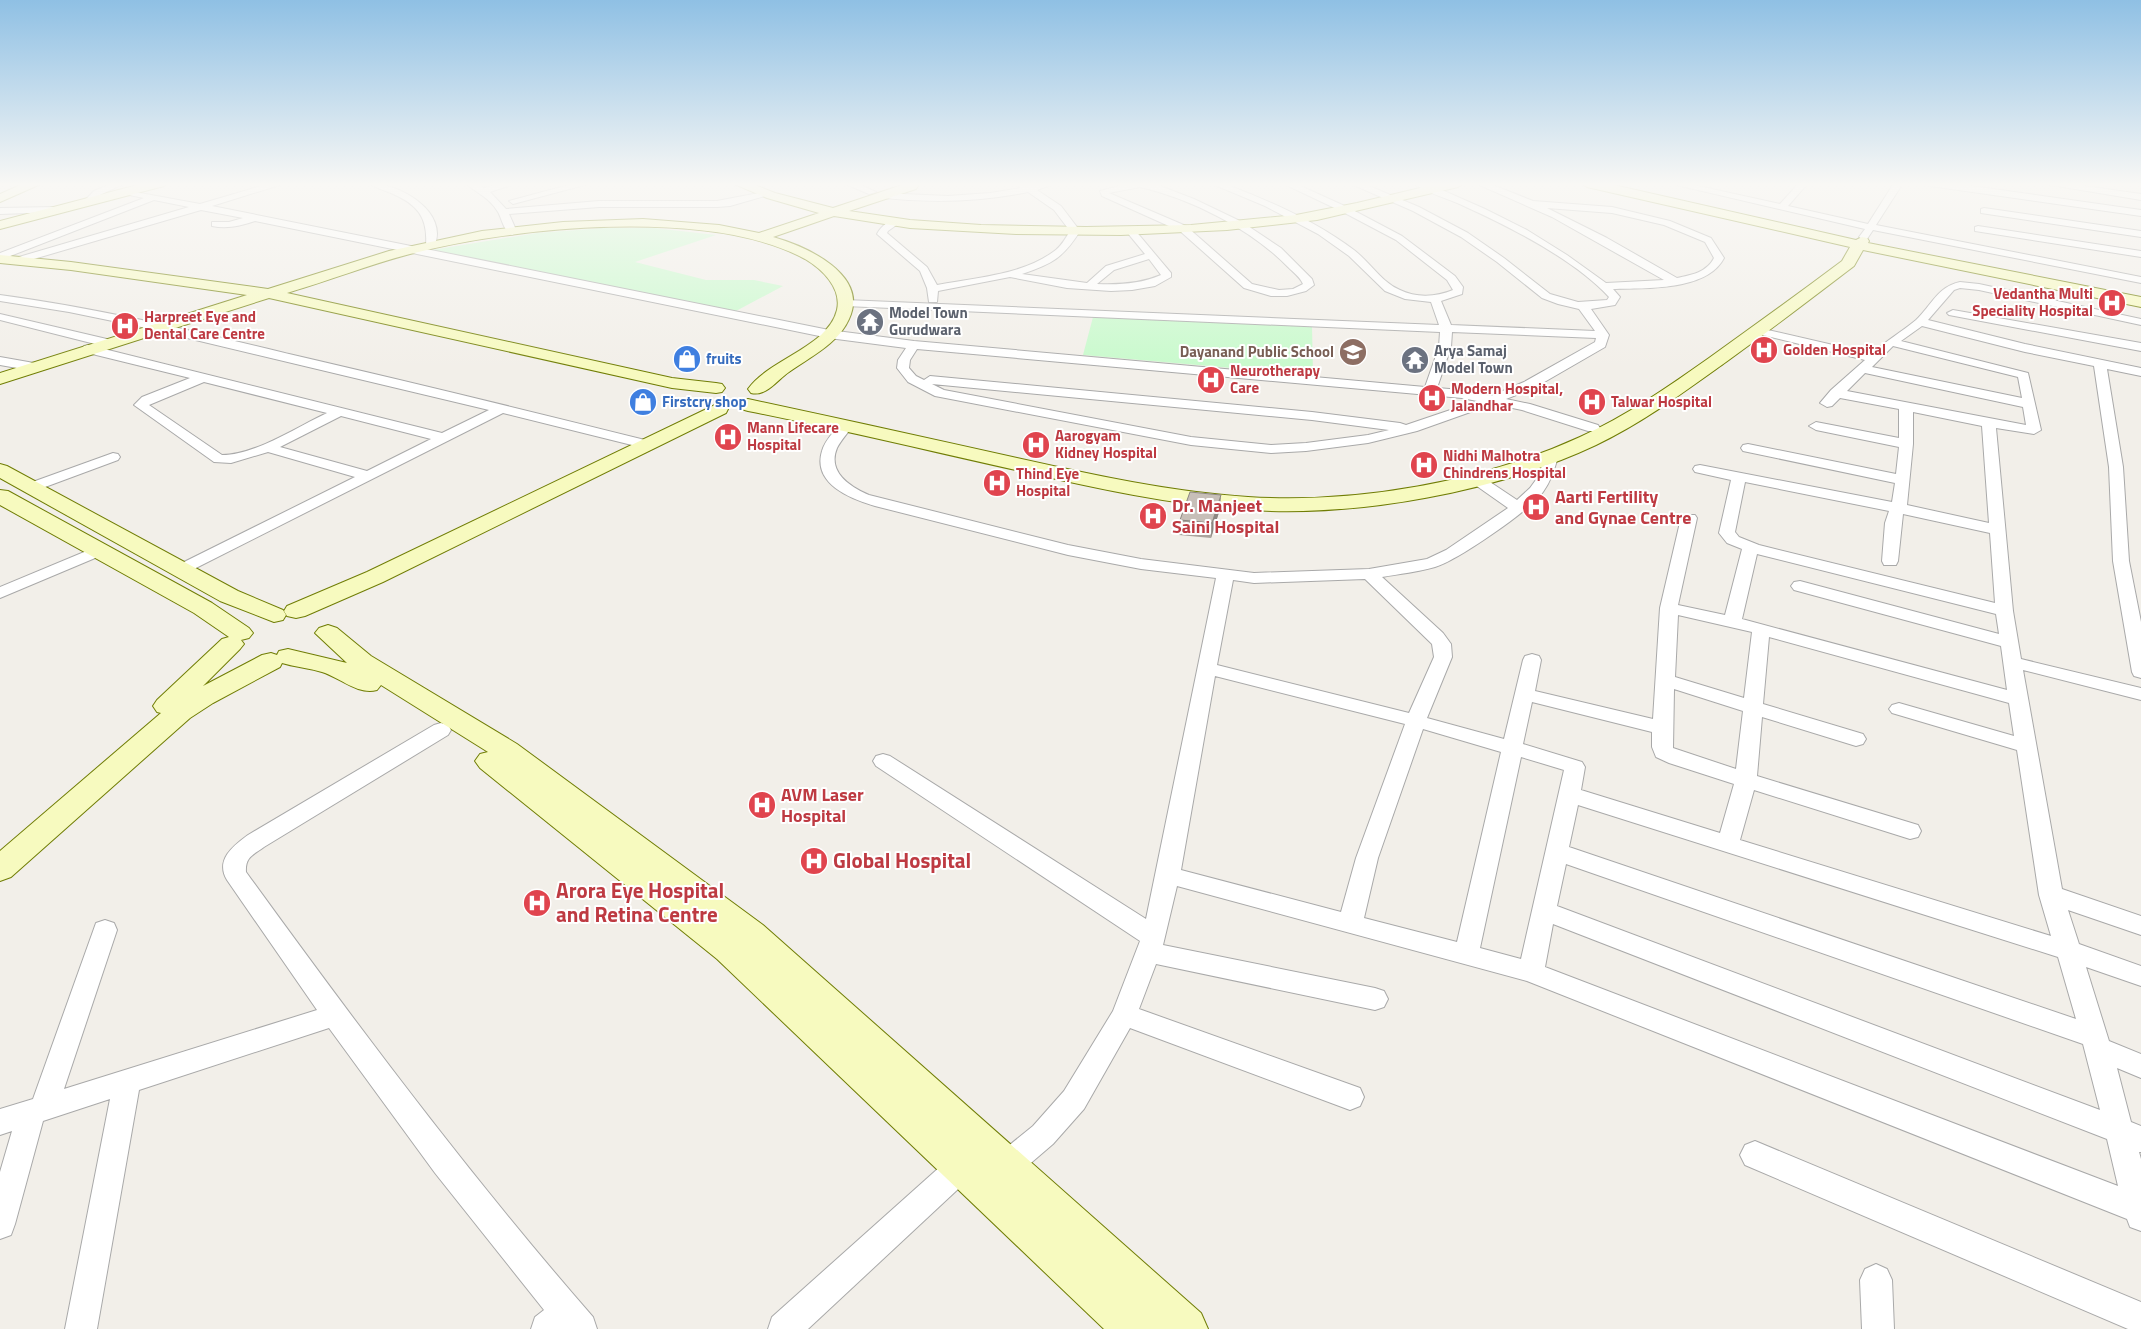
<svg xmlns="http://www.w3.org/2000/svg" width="2141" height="1329" font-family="'Titillium Web',sans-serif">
<rect width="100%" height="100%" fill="#f2efe9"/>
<path fill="#c8facc" d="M603,228H654L716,235L635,262L706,280H754L783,286L736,311L432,250L537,233Z
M1093,317L1312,326L1313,375L1083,355Z"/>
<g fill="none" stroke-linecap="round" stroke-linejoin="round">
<defs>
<path id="street" d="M113,183H125L100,195L86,206L82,203L94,191Z
M271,183H286L212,206L829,330L914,341L1425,387L1439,347L1440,332L845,306L839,303L845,300L1439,325L1431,302L1405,299L1385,291L1349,256L1318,234L1265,206L1210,183H1223L1235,188C1277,204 1318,223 1354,250C1371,263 1381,282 1400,290C1416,298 1436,297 1453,290L1447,280L1396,240L1343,212L1282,183H1294L1349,208L1402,236L1455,276L1463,287L1462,294L1441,301L1451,325L1595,331L1579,309L1558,304L1542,298L1497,262L1461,237L1413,211L1349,183H1362L1419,207L1468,233L1504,258L1550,294L1578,302L1607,300L1609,297C1575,260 1512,228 1466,207C1450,199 1426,193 1413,183H1426L1485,209L1527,230L1567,255L1606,283L1664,280L1552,217L1475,183H1488L1533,201L1612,207L1670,221L1711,238L1724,258C1707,291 1646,288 1613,289L1620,297L1615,305L1591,309L1609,335L1605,347L1534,388L1506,399L1530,404L1598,425L1600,428L1598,431H1588L1522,410L1493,404L1417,431L1368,443L1306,451L1271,453L1191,445L935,396L908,382L897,368L898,360L906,348L829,338L255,221C240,226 227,229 212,226V222H229L243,218L201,210L20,263L16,264L11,261L12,259L189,207L154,200L0,260V253L144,198L124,194V190L200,204ZM1547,208L1612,213L1664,225L1705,242L1714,258C1707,272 1692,275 1677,278L1607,238ZM1452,332L1596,338L1595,342L1524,382L1491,396L1462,390L1437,388L1451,347ZM917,349L1462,398L1477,401L1406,425L1400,423L1312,412L930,376L924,380L916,376L909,368L910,360ZM932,384L1312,420L1389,430L1368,435L1306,443L1271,445L1191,437L944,390Z
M369,183C398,183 450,211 434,247L431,248L426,245C428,217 417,204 391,193C384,190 375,188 369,183Z
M465,183H477L484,188L501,183H517L490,192L506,209L599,201H717L764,192L768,195L730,206L717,207H599L509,214L517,232L512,235C504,232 502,219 498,212C490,198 477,193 465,183Z
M576,183H592L513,204L509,201Z
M843,183H856L876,192L869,194Z
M1013,183H1025L1030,186L1041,183H1057L1037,190L1061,206L1080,231C1063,258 1052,264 1022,274L1087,283L1106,266L1145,254L1126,231L1131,228L1134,229L1171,273V277L1155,286L1132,290L1111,291L1067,288L1010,277L938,291L937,302H929L927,288L920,271L877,234C881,226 891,218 900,219L902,221L888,231L887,233L927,267L937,285C974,278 1022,275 1053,252C1061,247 1065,239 1070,231L1054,210L1028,192C980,202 933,203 884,198L880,195L881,193L948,196L990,193L1021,188ZM1149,259L1161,275C1140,284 1119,285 1097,284L1114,270Z
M1130,183H1148L1160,186L1194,199L1242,222L1281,248L1312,279L1314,285L1306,291L1287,296H1271L1244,288L1180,231L1102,196L1100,191ZM1140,187C1192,199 1251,229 1288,267C1293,272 1300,277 1303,284L1293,289L1279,290L1252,284L1186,226L1109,193Z
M1668,183H1685L1780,204L1799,183H1808L1788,206L1868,224L1894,183H1903L1876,225L2141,277V283L1873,230L1867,239L1864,240L1859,237L1865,229Z
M1926,183H1951L2141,210V216L1930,186Z
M2039,183H2064L2141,194V200Z
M55,207L58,208V212L0,214V208Z
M1984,208L2141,231V237L1981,213V209Z
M1978,226L2141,251V257L1975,231V227Z
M1960,282L1979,284L2141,319V325L1979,290L1960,288L1954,290L1928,320L2025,344L2141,368V376L2107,369L2123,467L2129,561L2141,622V678L2134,676L2132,672L2113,561L2109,467L2094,366L2025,352L1922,326L1901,341L2028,373L2041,430L2034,434L1996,428L2013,611L2021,659L2141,688V700L2023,670L2062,889L2141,916V935L2068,910L2079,944L2141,966V986L2086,967L2109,1041L2141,1054V1078L2117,1068L2131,1122L2141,1126V1152H2139L2141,1159V1231L2130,1227L2127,1219L1527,981L1177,886L1163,945L1375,988L1384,991L1388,999L1384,1007L1375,1010L1156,964L1139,1009L1360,1088L1364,1097L1360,1106L1350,1110L1130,1028L1084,1109L1053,1144L1011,1180L1001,1184L991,1180L986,1170L991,1160L1033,1126L1064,1091L1113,1011L1140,941L876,766L873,761L876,756L883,754L890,756L1146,919L1216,578L1141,569L1068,555L875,506C851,499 812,484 822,451C825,440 835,431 841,422H851L853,425C848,433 841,440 837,448C827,472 850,487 869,495L1068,545L1141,559L1254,573L1369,569L1427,559L1446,550L1508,508L1471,482L1469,479L1471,476H1481L1517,500L1530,488L1538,477L1546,454H1556L1558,457C1554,470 1551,481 1543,492C1529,511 1458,560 1435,567C1418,572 1399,574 1382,577L1443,633L1451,644L1452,657L1427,718L1504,739L1523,660L1525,656L1532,654L1539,656L1541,660L1535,691L1653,719L1660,608L1681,518L1683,515H1695L1697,518L1678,605L1725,615L1742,549L1727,543L1719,533L1731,480L1695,472L1693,469L1695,466L1700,465L1892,502L1895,483L1743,451L1741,448L1743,445L1748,444L1896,474L1899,447L1816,430L1809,426L1816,422L1899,438V409L1840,398L1832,406L1827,407L1820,403L1831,390L1865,360L1755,333L1753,331L1755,329L1759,328L1872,354C1885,341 1902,332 1916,320C1932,305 1937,287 1960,282ZM1893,346L2018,377L2022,398L1872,367ZM1865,373L2023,407L2026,425L1847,391ZM1913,412L1982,426L1989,523L1907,505L1913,444ZM1745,482L1889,511L1885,523L1882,561L1884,565H1896L1898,561L1903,514L1990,533L1995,603L1759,545L1739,537L1735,532ZM1757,554L1996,614L1999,634L1800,581L1794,582L1791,586L1794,590L2001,646L2007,690L1742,619ZM1365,579L1432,644L1434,657L1409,713L1217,665L1233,580L1254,583ZM1678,615L1752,632L1744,698L1675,677ZM1769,637L2009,703L2014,736L1899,703L1892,705L1889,709L1892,713L2017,750L2039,895L2051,936L1740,840L1754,790L1910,839L1918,837L1921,831L1918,825L1757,776L1762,717L1856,746L1863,744L1866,739L1863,734L1763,704ZM1215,676L1405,724L1356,858L1341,912L1181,870ZM1674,689L1743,711L1736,769L1673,748ZM1532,702L1652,732V747L1656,757L1669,763L1734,784L1720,833L1581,790L1585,767L1582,762L1523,744ZM1423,729L1501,752L1457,942L1364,918L1378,858ZM1521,757L1564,770L1521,959L1480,948ZM1578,805L2058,957L2076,1019L1569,847ZM1566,864L2083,1044L2100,1110L1557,906ZM1553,924L2107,1139L2118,1186L1545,967Z
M0,295C98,308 193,331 289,354C410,382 529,411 649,441L651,444L644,448L503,413L182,575L176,574L174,570L176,566L355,477L268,452L231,463L214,462L134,405L142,397L190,378L84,352L82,349L84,346L88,345L442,433L489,410L137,326L69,312L0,301ZM204,382L327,413C297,427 255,455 222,455L149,405ZM341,416L431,439L367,471L280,447Z
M1953,310L2141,343V351L1949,315L1947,313Z
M0,314L111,340L113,343L107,347L0,320Z
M0,357L34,363L40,367L34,371L0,365Z
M113,453L118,454L120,457L118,460L37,490H27L25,487L27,484Z
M101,545L107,547L109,550L107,553L0,598V587Z
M441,723L448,725L451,730L448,735L264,847C253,855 245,857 246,872C357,1025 469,1175 593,1317L597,1329H531L535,1317L544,1310L435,1173L329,1028L139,1090L97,1329H65L110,1099L43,1121L15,1224L11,1235L0,1239V1172L12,1131L0,1135V1109L33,1099L96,923L105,920L114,923L117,930L64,1089L317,1010L227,880C215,860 233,846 248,835L434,725Z
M1755,1141L2141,1302V1329H2128L1745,1165L1740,1155L1745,1145Z
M961,1153L971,1157L976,1167L971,1177L808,1329H768L772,1317L951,1157Z
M1876,1264L1887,1269L1892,1280L1894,1329H1862L1860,1280L1865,1269Z"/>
<path id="secondary" d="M25,183H43L0,202V194Z
M145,183H166L164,186L0,229V221Z
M732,183H750L775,193L833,208L908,183H916L918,186L916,189L849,211L910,220L981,225L1086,227L1191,225L1296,215L1357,203L1441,183H1464L1458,187L1317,220L1227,230L1121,235L1016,234L910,228L834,216L773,237C806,246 870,275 849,319C838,344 810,357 789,372C777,380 766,397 751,393L748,389C769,359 828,347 837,310C842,288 822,269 805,259C710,207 512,227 410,254C368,265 328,281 287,293L672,378L716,383L722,384L725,388L722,392L716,393L672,388L269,298L0,384V373L247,295L71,270L0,263V255L71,262L268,289L389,251L482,231L563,222L643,219L719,225L759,233L819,213L767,198Z
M1581,183H1605L1856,240L1862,237L1867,238L1869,241L1868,243L2141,297V307L1863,250L1854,266C1812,298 1769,331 1726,362C1684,392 1642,423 1596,445C1496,492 1359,517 1249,510C1172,505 1095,488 1020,471C930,451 839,429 748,411L741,409L739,405L741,401L748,399C838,418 927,438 1017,458C1093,475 1171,492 1248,497C1355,504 1482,482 1580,437C1626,416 1668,387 1709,358C1754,326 1798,294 1842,261L1850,247L1587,187Z
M719,403L726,405L728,409L726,413L383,582L305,616L296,618L287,616L284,611L287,606L367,572Z
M0,464L7,466L238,591L283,610L286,615L283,620L274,622L220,601L0,478Z
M0,490L8,491L212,603L249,628L253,633L249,638L241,640L244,644L240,649L203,686L262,655L271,653L277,655L279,651L288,649L347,663L315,633L319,628L328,625L337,628L371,656L517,744L763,925L1201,1313L1208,1329H1104L717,959L480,768L475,761L480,754L488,752L381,685L377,690C357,695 341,678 322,672C309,668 295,667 282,663L280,667L213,703L190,718L11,877L0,881V851L161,713L157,712L153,706L157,700L222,639L229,637L194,613L0,505Z"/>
</defs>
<use href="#street" stroke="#a9a9a9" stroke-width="2"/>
<use href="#secondary" stroke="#707d05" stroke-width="2"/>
<use href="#street" fill="#fff" fill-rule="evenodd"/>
<use href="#secondary" fill="#f7fabf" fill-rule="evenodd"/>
</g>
<path fill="#aba49e" d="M1220,509L1211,538L1179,535L1180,520Z"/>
<path fill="#8b8681" d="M1221,495L1220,509L1211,538L1212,523Z"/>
<path fill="#c7bfb8" stroke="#8b8681" d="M1190,492L1221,495L1212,523L1180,520Z"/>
<linearGradient id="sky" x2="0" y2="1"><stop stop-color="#8fc0e4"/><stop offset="0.5" stop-color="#f9f8f5"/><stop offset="1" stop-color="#f9f8f5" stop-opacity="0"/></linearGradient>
<rect width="2141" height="369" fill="url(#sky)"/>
<defs>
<symbol id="hospital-disc" viewBox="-11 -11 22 22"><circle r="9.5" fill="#e0444e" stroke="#fff"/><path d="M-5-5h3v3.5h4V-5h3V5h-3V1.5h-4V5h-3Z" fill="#fff"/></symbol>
<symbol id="temple-disc" viewBox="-11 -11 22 22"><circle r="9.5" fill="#6b7280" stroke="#fff"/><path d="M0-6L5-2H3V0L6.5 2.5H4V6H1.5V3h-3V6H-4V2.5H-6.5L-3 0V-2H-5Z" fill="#fff"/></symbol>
<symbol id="school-disc" viewBox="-11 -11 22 22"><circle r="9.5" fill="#8d6e63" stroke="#fff"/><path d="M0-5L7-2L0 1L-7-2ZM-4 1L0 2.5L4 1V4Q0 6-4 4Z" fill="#fff"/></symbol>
<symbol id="shop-disc" viewBox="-11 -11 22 22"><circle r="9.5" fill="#3f7fe0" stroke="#fff"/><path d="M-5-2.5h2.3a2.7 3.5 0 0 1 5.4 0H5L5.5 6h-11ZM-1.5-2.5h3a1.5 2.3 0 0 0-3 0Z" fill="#fff"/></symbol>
</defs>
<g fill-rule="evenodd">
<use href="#hospital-disc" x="2096" y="287" width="32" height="32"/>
<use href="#temple-disc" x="854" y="306" width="32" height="32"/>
<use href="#hospital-disc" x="109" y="310" width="32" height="32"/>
<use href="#hospital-disc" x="1748" y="334" width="32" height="32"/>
<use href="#school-disc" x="1337" y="336" width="32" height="32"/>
<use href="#shop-disc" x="671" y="343" width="32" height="32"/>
<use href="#temple-disc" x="1399" y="344" width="32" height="32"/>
<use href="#hospital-disc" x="1195" y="364" width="32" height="32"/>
<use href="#hospital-disc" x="1416" y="382" width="32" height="32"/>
<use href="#shop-disc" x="627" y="386" width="32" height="32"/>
<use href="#hospital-disc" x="1576" y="386" width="32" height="32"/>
<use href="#hospital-disc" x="712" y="421" width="32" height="32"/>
<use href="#hospital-disc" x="1020" y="429" width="32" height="32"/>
<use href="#hospital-disc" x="1408" y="449" width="32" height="32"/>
<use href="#hospital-disc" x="981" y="467" width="32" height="32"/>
<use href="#hospital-disc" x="1520" y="491" width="32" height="32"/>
<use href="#hospital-disc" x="1137" y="500" width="32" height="32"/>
<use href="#hospital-disc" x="746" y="789" width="32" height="32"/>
<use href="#hospital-disc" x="798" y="845" width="32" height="32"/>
<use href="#hospital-disc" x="521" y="887" width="32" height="32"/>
</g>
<g text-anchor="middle" stroke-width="4" stroke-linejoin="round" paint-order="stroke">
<g font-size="15" font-weight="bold" fill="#be3a42" stroke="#fff" text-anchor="start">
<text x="2093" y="299" text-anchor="end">Vedantha Multi<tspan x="2093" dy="17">Speciality Hospital</tspan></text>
<text x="144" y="322">Harpreet Eye and<tspan x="144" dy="17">Dental Care Centre</tspan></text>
<text x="1783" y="355">Golden Hospital</text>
<text x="1230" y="376">Neurotherapy<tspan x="1230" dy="17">Care</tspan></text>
<text x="1451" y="394">Modern Hospital,<tspan x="1451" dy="17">Jalandhar</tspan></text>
<text x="1611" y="407">Talwar Hospital</text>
<text x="747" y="433">Mann Lifecare<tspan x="747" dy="17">Hospital</tspan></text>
<text x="1055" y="441">Aarogyam<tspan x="1055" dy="17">Kidney Hospital</tspan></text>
<text x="1443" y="461">Nidhi Malhotra<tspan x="1443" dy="17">Chindrens Hospital</tspan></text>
<text x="1016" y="479">Thind Eye<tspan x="1016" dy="17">Hospital</tspan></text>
</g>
<g font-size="15" font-weight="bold" fill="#5b616d" stroke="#fff" text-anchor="start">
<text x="889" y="318">Model Town<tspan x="889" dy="17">Gurudwara</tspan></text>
<text x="1434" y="356">Arya Samaj<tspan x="1434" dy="17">Model Town</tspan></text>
</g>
<g font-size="15" font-weight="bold" fill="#785e54" stroke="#fff" text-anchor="end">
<text x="1334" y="357">Dayanand Public School</text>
</g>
<g font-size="15" font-weight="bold" fill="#366cbe" stroke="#fff" text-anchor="start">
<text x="706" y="364">fruits</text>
<text x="662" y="407">Firstcry shop</text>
</g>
<g font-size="18" font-weight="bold" fill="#be3a42" stroke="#fff" text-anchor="start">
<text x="1555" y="503">Aarti Fertility<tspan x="1555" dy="21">and Gynae Centre</tspan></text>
<text x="1172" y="512">Dr. Manjeet<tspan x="1172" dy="21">Saini Hospital</tspan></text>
<text x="781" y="801">AVM Laser<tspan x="781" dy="21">Hospital</tspan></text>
</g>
<g font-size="21" font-weight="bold" fill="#be3a42" stroke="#fff" text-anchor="start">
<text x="833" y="868">Global Hospital</text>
<text x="556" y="898">Arora Eye Hospital<tspan x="556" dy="24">and Retina Centre</tspan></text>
</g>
</g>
</svg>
